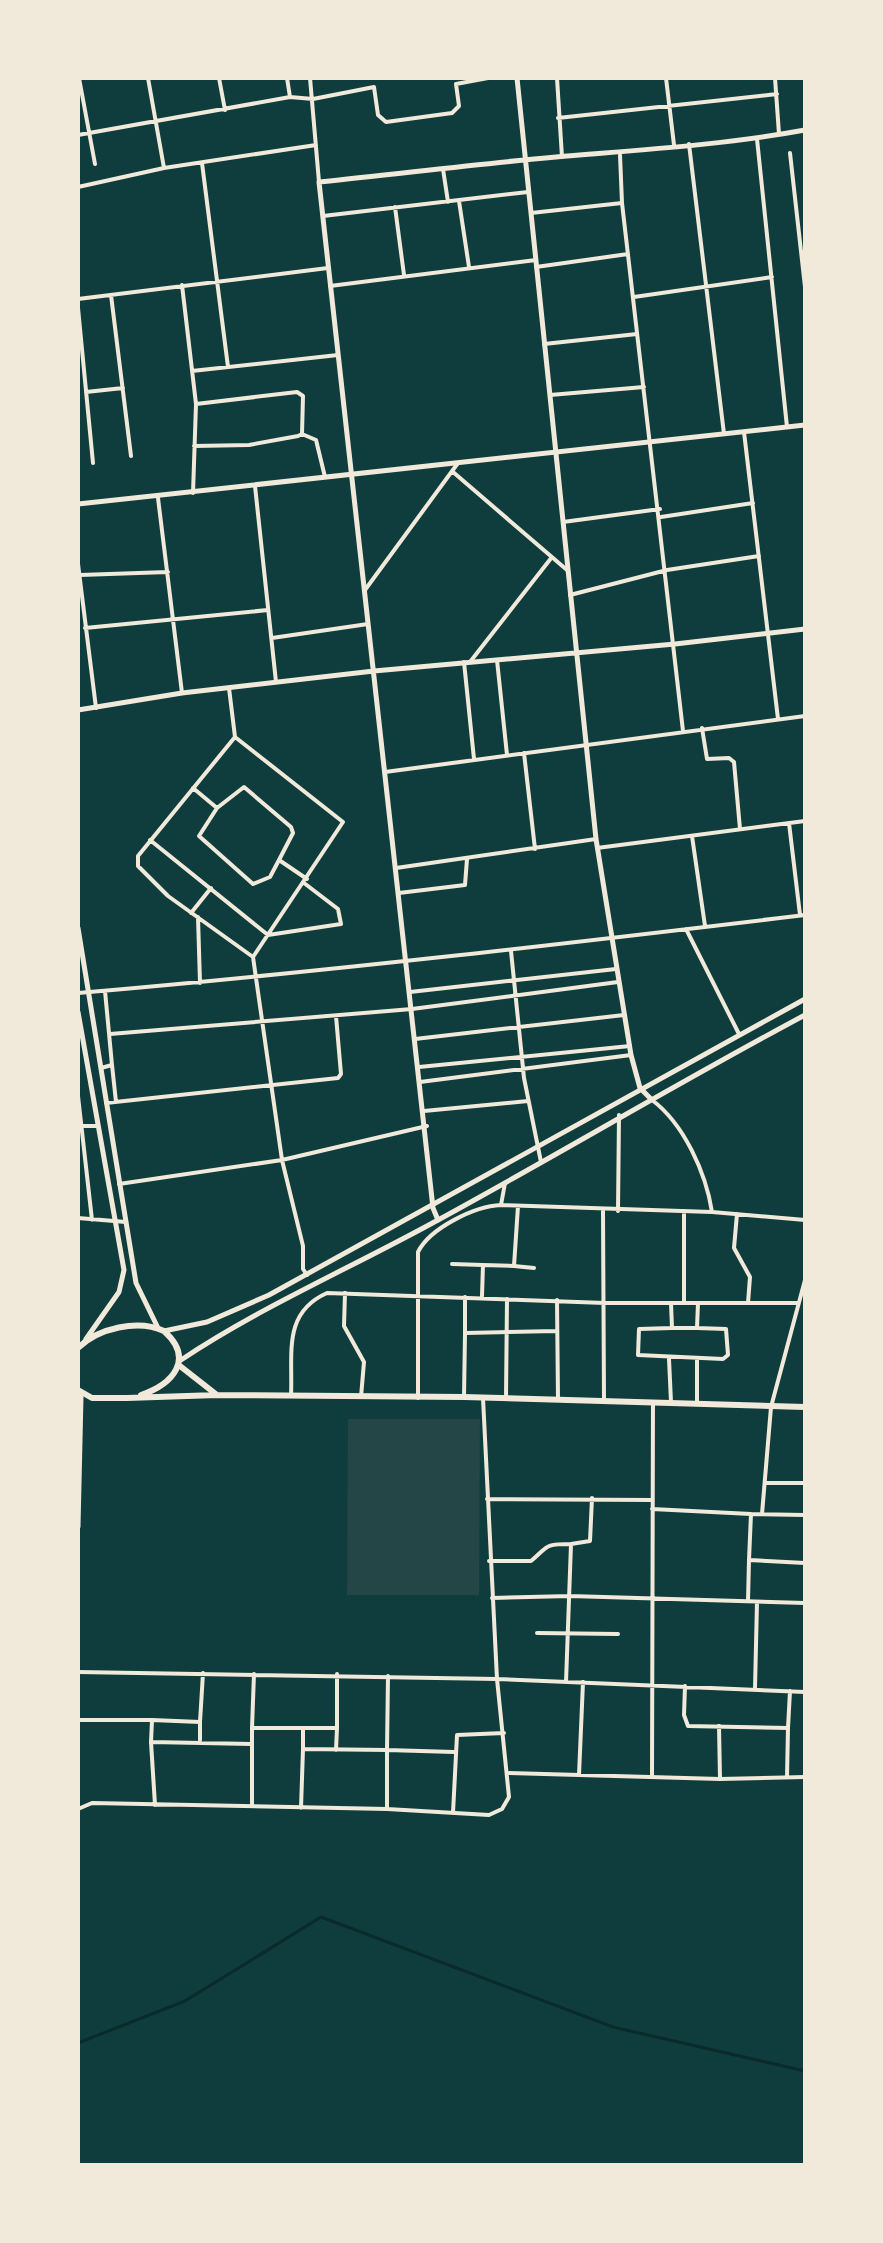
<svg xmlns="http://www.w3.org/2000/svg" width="883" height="2243" font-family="Lato,sans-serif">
<rect width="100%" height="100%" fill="#0f3d3e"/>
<path fill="#244646" d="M348,1419H480L479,1595H347Z"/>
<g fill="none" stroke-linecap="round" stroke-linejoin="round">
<path stroke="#0a2a2b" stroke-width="3" d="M78,2043L185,2001L321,1917L613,2027L805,2071"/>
<path stroke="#f1e9da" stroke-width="4" d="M79,78L95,164
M148,78L164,168
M219,78L225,110
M287,78L290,97
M310,78L319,182
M557,78L562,157
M666,78L674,145
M775,78L779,134
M558,118L777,94
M78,135L290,97L313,99L374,87L378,115L386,122L452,113L459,106L456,84L488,78
M757,139L787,427
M689,144L724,434
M790,153L805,287
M620,155L622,203L683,731
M202,163L228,367
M443,169L448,202
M78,187L164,168L316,145
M459,201L469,267
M395,207L404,275
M531,213L622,203
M323,216L528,192
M536,267L628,254
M182,285L196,404L193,493
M330,286L536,260
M111,295L131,456
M634,297L772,277
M78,299L328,268
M78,308L93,463
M544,344L637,334
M192,371L338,355
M86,392L123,388
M550,395L644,387
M744,432L778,719
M302,434L316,440L325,477
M194,446L249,445L298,436L302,434L303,396L297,392L196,404
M453,472L567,570
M255,486L276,682
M158,498L182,693
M661,517L753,503
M563,522L660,509
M78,564L96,708
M80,575L168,572
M365,590L458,463
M570,595L667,570L759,556
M85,628L268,610
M272,638L368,624
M497,660L507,755
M464,662L474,759
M470,662L552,557
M229,688L235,737L138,856V866L168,896L253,957L282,1160L303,1246V1269L307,1275
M702,728L707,759L729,758L734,762L740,829
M235,737L343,822L253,957
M524,753L535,849
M385,772L805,716
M193,788L217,808
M789,823L800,915
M692,836L705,926
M150,840L268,935L341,924L338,909L304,883
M597,848L805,821
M279,860L270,877L253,884L199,836L217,808L244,787L291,827L293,833L279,860L307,879
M396,868L596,839
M399,893L465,885L467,859
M191,913L211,888
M198,917L200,983
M686,929L739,1034
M511,951L524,1078L541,1162
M410,992L616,969
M78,993C321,972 563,944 805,915
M110,1034L412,1009L618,982
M415,1039L624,1015
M112,1065L116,1102
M419,1067L630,1046
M101,1068L112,1065L105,991
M420,1082L631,1055
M78,1096L92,1220
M652,1100C684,1124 706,1173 712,1212L805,1220
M106,1103L338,1078L341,1074L336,1016
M424,1111L528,1101
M78,1126H98
M505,1183L501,1205L712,1212
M119,1184L282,1160L427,1126
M603,1211L604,1400
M618,1211L619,1115
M684,1211V1303
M737,1214L734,1248L750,1277L748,1303
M78,1218L126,1222
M452,1264L483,1265
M514,1266L534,1268
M345,1293L344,1326L364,1362L361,1397
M482,1296L483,1265L514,1266L518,1206
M465,1297V1333L556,1331
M557,1300L558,1400
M671,1303L672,1328L639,1329L638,1355L723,1359L728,1355L726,1329L697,1328L698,1303
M672,1328H697
M669,1359L671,1402
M291,1396C293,1354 282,1313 327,1293L605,1303H798
M464,1397L465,1333
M506,1397L507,1299
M418,1398V1252C430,1228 475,1206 501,1205
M697,1404V1360
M766,1483H805
M487,1499L653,1500
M652,1509L751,1514
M762,1514L771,1407L805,1280
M805,1515L751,1514L749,1560L805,1563
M489,1561H531C549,1546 543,1544 571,1544
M492,1598L570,1596L805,1603
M748,1601L749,1560
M537,1633L618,1634
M78,1672L497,1679L483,1398
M254,1674L252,1728H303
M566,1682L571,1544L590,1541L592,1498
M685,1686L684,1715L688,1726L788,1728L790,1691
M755,1688L757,1602
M78,1720H152
M200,1722L203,1673
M719,1726L720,1779
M337,1728V1674
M200,1740V1722L152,1720L151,1742L252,1744
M151,1742L155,1805
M336,1750L337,1728H303V1749L387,1750L388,1676
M509,1773L720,1779L805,1777
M579,1775L583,1682
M652,1776L653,1403
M787,1777L788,1728
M252,1806V1728
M301,1808L303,1749
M387,1808V1750L454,1752
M78,1809L92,1803L387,1809L489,1815L502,1809L509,1797L497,1679L805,1692
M453,1813L457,1735L504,1733"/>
<path stroke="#f1e9da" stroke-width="5" d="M517,78L596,839L631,1055L640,1088L650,1098
M78,710L182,693L374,671L675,644L805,629
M438,1220L433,1208L319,182C398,174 477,164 556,157C639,150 723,145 805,130"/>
<path stroke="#f1e9da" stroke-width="5" d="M78,504L805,425
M78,928L136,1283L158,1328
M78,1012L124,1270L119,1292L86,1339
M164,1331L207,1322L269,1295L805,999
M181,1360C262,1306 353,1267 438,1220C561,1153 681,1081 805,1015
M78,1391L81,1397L78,1527"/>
<path stroke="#f1e9da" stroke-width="6" d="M78,1348C98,1328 138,1319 164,1331C195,1359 173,1384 141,1395
M180,1366L217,1395
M78,1390L92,1398H130
M127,1398L217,1395L464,1397L805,1407"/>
</g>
<rect width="883" height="2243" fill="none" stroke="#f1e9da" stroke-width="160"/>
</svg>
